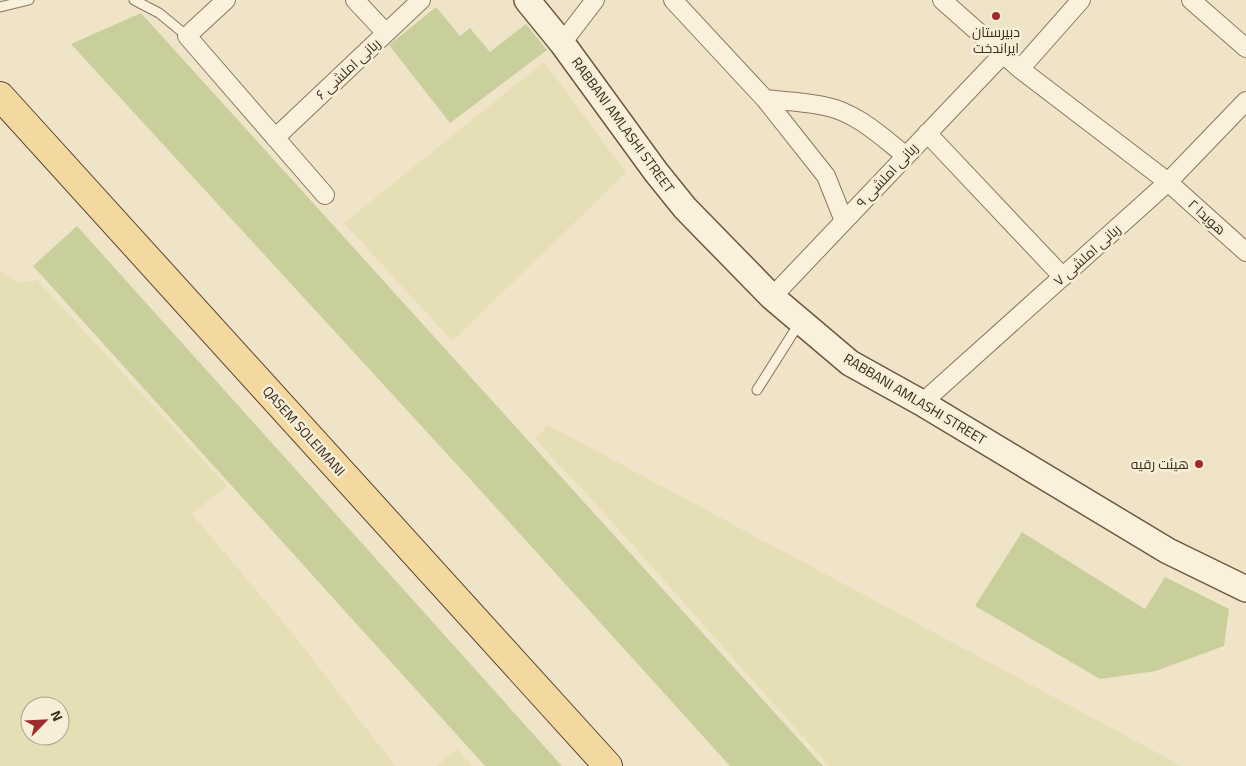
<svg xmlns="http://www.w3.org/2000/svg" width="1246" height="766" font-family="Georgia,Cairo,serif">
<rect width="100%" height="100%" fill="#f0e4c8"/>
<path fill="#e6deb5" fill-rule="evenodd" d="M544,62L626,173L452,341L344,223Z
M0,271L18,283L37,280L227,486L192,514L297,639L395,766H0ZM30,706H60V736H30Z
M548,425L1182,766H829L605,514L535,439Z
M457,749L472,766H436Z"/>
<path fill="#c9cf9b" d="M436,7L460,36L470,28L490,52L526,24L547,50L450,123L389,45Z
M141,13L823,766H730L471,480L71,44Z
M77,226L562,766H485L33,266Z
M1022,532L1145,609L1165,577L1229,609L1224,646L1156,671L1100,679L975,606Z"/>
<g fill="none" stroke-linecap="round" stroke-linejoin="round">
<defs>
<path id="lane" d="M134,0L159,13L187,36
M0,7L29,0
M757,390L800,322"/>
<path id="street" d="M226,0L187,36L325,195
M355,0L386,33
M673,0L765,99L826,176L844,221
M942,0L1020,69L1168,182L1246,252
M1191,0L1246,48
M562,43L595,0
M1020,69L1081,0
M765,99C785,101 805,102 824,106C856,112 881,136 906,156
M927,133L1063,277
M275,138L421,0
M772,297L1003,54
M922,403L1168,182L1246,101"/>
<path id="secondary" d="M527,0L562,43L656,172L685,208L772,297L850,363L922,403L1168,551L1246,589"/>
<path id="primary" d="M0,96L608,766"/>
</defs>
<use href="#lane" stroke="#8d765c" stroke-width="11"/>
<use href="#street" stroke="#8d765c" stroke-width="20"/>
<use href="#secondary" stroke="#6f573f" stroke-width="28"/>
<use href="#primary" stroke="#5b4430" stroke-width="30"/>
<use href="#lane" stroke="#faf1dc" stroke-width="9"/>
<use href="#street" stroke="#faf1dc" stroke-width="18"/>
<use href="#secondary" stroke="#faf1dc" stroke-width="25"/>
<use href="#primary" stroke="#f3d9a0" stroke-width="28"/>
</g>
<g fill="#9e2a2b" stroke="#f7eed8" stroke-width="2">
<circle cx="996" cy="16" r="5"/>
<circle cx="1199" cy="464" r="5"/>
</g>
<g text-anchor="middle" stroke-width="5" stroke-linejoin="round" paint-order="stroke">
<g font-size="14" fill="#3d2e20" stroke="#f7eed8">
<text x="996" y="37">دبیرستان<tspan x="996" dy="16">ایراندخت</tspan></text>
<text x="1189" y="469" text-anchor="end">هيئت رقیه</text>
</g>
<g font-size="14" fill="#3d2e20" stroke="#f7eed8">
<text transform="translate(348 69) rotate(-43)" y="5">ربانی املشی ۶</text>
<text transform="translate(623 125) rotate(54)" y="5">RABBANI AMLASHI STREET</text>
<text transform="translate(887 175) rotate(-47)" y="5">ربانی املشی ۹</text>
<text transform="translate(1207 217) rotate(42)" y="5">هویدا ۲</text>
<text transform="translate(1087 255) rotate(-42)" y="5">ربانی املشی ۷</text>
<text transform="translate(915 399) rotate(31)" y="5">RABBANI AMLASHI STREET</text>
<text transform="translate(304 431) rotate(48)" y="5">QASEM SOLEIMANI</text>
</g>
</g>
<g transform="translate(45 721) rotate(66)"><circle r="24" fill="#f7eed8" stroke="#ada18e"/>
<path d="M0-4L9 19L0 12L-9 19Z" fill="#9e2a2b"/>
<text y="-8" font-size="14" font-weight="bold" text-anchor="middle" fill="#3d2e20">N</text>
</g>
</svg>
